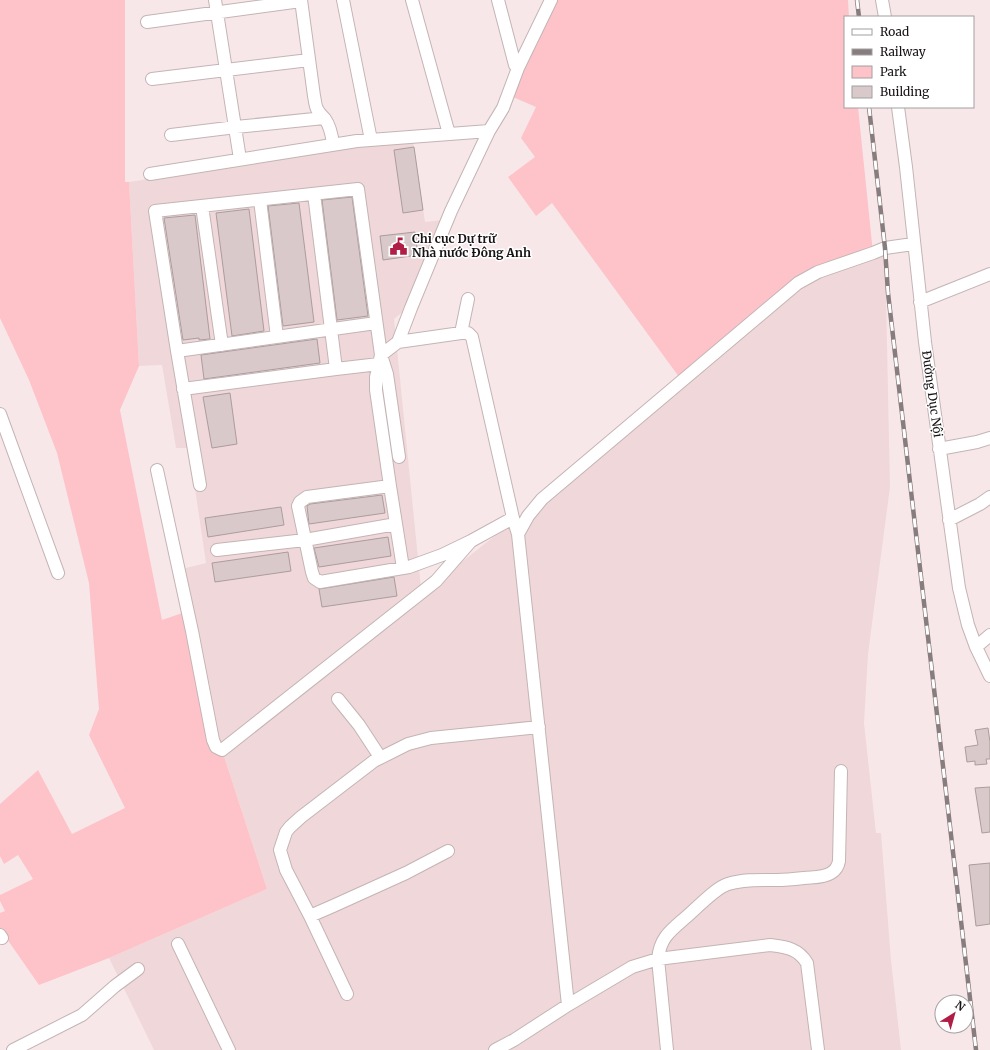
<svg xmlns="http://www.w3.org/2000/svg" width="990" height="1050" font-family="Merriweather,serif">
<rect width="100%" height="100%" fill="#f8e7e9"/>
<path fill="#f0d7d9" d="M413,141L425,222L443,220L405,310L394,319L421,588L221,747L182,569L206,563L189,448H176L162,365L139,366L129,182L353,148Z
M885,249L890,487L868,654L864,723L876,833H881L891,960L901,1050H154L109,958L267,889L222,750L542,499L798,283Z"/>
<path fill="#fdc3c9" d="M0,0H125V182H129L139,366L120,410L162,620L191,610L221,747L267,889L109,958L39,985L0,929V913L5,911L0,901V895L33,879L18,855L4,864L0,856V804L38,770L72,834L125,808L89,735L99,709L89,583L57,453L29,380L0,318Z
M552,0H848L849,17H845V107H858L873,253L818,272L682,381L552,203L536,216L508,177L535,157L521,138L536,107L508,95Z"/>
<path fill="#d9c9ca" stroke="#ab9c9d" d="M414,147L423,210L403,213L394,150Z
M352,197L368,316L337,320L322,200Z
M299,203L314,322L283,326L268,206Z
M249,209L264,331L232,336L216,213Z
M195,215L210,339L199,340V338L183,340L164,218Z
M415,232L418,255L383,260L380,236Z
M317,339L320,363L204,379L201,355Z
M230,393L237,444L212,448L203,397Z
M382,495L385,513L309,524L307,506L310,504Z
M281,507L284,525L208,537L205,518Z
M388,537L391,556L319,567L314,548Z
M288,552L291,571L215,582L212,563Z
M394,577L397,596L322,607L319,589Z
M988,728L990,742V759H986L987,764L975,765V761L967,762L965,747L978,745L975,730Z
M990,787V832L982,833L975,788Z
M990,863V924L976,926L969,865Z"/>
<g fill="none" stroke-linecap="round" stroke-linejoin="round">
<defs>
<path id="minor" d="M215,0L240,159
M301,0L314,96C315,100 315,105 317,109C319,113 322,116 325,119C330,126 332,136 333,144
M343,0L371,140
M412,0L449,134
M498,0L515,65L518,68
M882,0L885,17
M147,22L301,1
M152,79L309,60
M898,107L906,167L925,342L959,588L968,625L976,647L990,676
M171,135L236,127L324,118
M150,174L357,141L489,131
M314,194L336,369
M260,200L277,337
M202,206L222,345
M920,302L990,274
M461,333L468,299
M398,342L411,308L451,211L489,131L503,108L518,68L551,0
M177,351L376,323
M183,389L336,369L379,364
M0,414L58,573
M939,449L977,442L990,438
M399,457L387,374L381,355L398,342L461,333H468L472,337L513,518L518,534L568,1005
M157,470L192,631L213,740L216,747L222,750L436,581L471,541
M200,485L177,351L155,211L358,189L381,355L376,377V390L390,486L403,568
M390,486L307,497L300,502L298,506L312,572L314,578L320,582L409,567L442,555L471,541L513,518
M949,520L980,504L990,497
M518,534L528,516L542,499L798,283L818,272L873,253L885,248L913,244
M217,550L305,540L396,524
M976,647L990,635
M338,699L359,725L380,757
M448,851L406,873L333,906L310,916L286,870L280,850L286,832L290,827L301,817L374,761L408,744L431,738L539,727
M310,916L347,994
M0,935L2,938
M178,944L229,1050
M13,1050L82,1015L115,986L138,969
M495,1050L514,1040L568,1005L632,967L658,959L770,945C785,947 798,948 807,963L818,1050
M667,1050L658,959C660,938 670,931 685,918C697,908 715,888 728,884C744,879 761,880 777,880C786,880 795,879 804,878C813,877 823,878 831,873C836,870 838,867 839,861L841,771"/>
</defs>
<use href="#minor" stroke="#c4b4b5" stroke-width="14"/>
<use href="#minor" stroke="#fff" stroke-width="12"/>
<defs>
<path id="rail" d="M857,0L859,17
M869,107L885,248L888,293L976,1050"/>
</defs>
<use href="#rail" stroke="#887d7e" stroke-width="4.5"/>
<use href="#rail" stroke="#fff" stroke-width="3" stroke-dasharray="9" stroke-linecap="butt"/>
</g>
<defs>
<symbol id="civic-bare" viewBox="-9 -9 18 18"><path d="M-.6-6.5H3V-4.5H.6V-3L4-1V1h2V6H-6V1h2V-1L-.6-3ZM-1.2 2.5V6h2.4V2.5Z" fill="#b01e46" stroke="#fff" stroke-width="2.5" paint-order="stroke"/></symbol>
</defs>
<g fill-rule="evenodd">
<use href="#civic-bare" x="386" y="234" width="25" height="25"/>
</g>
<g text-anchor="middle" stroke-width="3" stroke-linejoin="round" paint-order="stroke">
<g font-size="12" font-weight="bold" fill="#171213" stroke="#fff" text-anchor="start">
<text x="412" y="243">Chi cục Dự trữ<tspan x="412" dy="14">Nhà nước Đông Anh</tspan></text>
</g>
<g font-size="12" fill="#171213" stroke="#fff">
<text transform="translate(932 394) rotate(82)" y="4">Đường Dục Nội</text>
</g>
</g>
<rect x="844" y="16" width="130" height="92" fill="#ffffff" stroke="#a2a0a1"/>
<rect x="852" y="29" width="20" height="6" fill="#ffffff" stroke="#a2a0a1"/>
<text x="880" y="36" font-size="12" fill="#171213">Road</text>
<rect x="852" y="49" width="20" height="6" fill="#887d7e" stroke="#a2a0a1"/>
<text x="880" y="56" font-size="12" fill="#171213">Railway</text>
<rect x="852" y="66" width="20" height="12" fill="#fdc3c9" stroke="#a2a0a1"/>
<text x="880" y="76" font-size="12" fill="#171213">Park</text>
<rect x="852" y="86" width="20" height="12" fill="#d9c9ca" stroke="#a2a0a1"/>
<text x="880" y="96" font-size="12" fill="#171213">Building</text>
<g transform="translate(954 1014) rotate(37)"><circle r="19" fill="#ffffff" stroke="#a2a0a1"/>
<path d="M0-3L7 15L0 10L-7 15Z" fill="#b01e46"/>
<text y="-6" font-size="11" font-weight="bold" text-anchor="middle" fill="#171213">N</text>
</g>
</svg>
